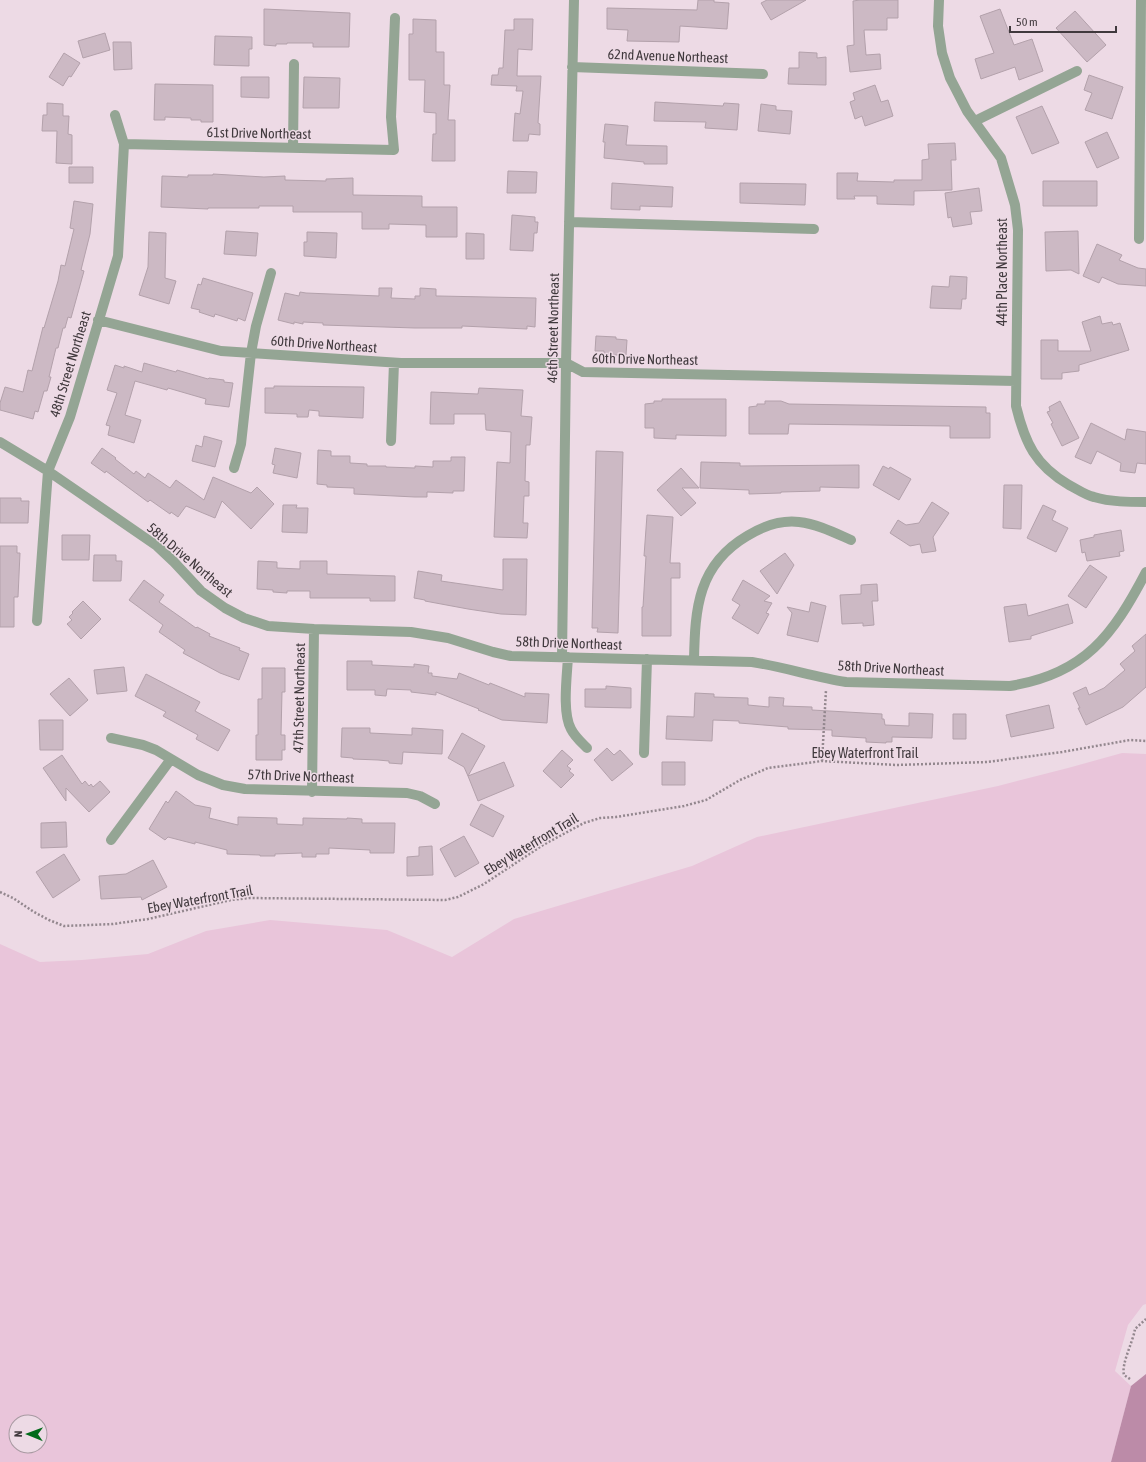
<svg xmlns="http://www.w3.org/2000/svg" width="1146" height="1462" font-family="'Asap Condensed',sans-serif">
<rect width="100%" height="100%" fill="#eddae5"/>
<path fill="#e9c5da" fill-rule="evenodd" d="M1122,753L1146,754V1304L1143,1305L1128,1325L1115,1371L1131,1386L1111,1462H0V944L40,962L82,960L148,954L206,931L270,920L387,930L452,957L514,919L692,866L757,837L998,786L1068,768ZM16,1422H40V1446H16Z"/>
<path fill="#bc8ba8" d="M1146,1374V1462H1111L1131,1386Z"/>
<path fill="#ccb9c4" stroke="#b3a1ab" d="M698,0H714V2L729,3L727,29L680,26L679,42L627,41L628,30L607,29V8L697,10Z
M767,0H806L771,20L761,3Z
M860,0H898V18H887V30H864L866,55L880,54L881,69L850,72L847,46L854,45L853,1Z
M264,9L350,13L349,47H313V43H287V44H276V46L264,45Z
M1000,9L1014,45L1032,39L1043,71L1019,80L1015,67L981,79L975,59L994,53L980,16Z
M1075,11L1106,45L1087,62L1056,28Z
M413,19L436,20V52H444V85H450L448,120H455V161H432L433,134H436V113L424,112L425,80H409V34H413Z
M514,19H533L532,50L518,49L517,76H541L538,123L540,124V135L529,134L528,141H513L515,113L520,114L523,91H516L517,86L491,85L492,75H498L499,68H503L505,30H514Z
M105,33L110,50L83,58L78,41Z
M215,36L252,37V49H249V66L214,65Z
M113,42H131L132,69L114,70Z
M799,52L817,53V58L826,57V85L788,84L789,68H799Z
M64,53L80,63L71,77L69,76L63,86L49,77Z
M1089,75L1123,87L1112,119L1085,110L1092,93L1084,90Z
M241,77H269V98L241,97Z
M304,77L340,78L339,108H303Z
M155,84L213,85V122H201V120H191V118L165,117V120H154Z
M875,85L881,102L888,100L893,116L865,126L862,116L855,119L850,102L855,100L853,93Z
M655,102L723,106L724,103L739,104L737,130L705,128L706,122L654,121Z
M47,103L63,104V116H69L68,134L72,135V164L56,163L57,131H42L43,115H47Z
M761,104L776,106V110L792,111L790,134L758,131Z
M1042,106L1059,143L1032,154L1016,117Z
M605,124L628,126L626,145L667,146V164H644V162L604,158L605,142H603Z
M1107,132L1119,158L1097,168L1085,142Z
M955,143L956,160H951L952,190L914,191V205L877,204V196H854L855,199H837V173H858L857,181L894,182V180H922V160L929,159L928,144Z
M69,167H93V183H69Z
M508,171L537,172L536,193H507Z
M213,174L264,177L285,176V180L326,181V179L353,178V195L422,196V207H457V237H426V225L389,224V229H362V212H293V206H259V208H208V209L161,207L162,176L188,177V175H213Z
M1043,181H1097V206H1043Z
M612,183L673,187L672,207L640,206V210L611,209Z
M740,183L806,184L805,205L740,203Z
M979,188L982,211L970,212L972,224L953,227L951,217L948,218L945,193Z
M74,201L93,204L90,234L81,270L84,271L71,318L68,317L65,328H63L58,348H56L49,377H51L47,391H44L38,412L35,411L33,419L0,410V403L5,387L23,392L28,370L32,371L43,327L44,328L58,281L61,265L65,266L74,229L70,228Z
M512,215L535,217V222H538L537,233H534L533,251L510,250Z
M226,231L258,233L256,256L224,254Z
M1078,231L1079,274L1071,270L1046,271L1045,232Z
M149,232L166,233L165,278L176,281L169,304L139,295L148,267Z
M307,232L337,233L336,258L304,256V242H307Z
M466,233L484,234V259H466Z
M1097,244L1122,255L1119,260L1138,268L1146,269V286L1118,284L1102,277L1099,283L1083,276Z
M950,276L967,277L966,299H962L961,309L930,308L932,286L949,287Z
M203,278L253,293L245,321L238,318L237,321L215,314L214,317L199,312L200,310L191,308L198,284L201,285Z
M379,288H392L391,298L415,299V296H420V288L436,289V296H439L536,298L535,327L527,326V329L462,326V328H415L323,325V323L303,322V324L294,322V324L278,320L285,293L299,296L300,292L306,293L379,296Z
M1100,316L1102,324L1112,322L1113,325L1120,323L1129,350L1079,365V371L1062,373V379H1041V340H1058V351H1091L1082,322Z
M596,336L616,337V339L627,340L626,355H604V351H595Z
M144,363L176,372L177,370L208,379L209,378L224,380V382L233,383L229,407L205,404L206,399L168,388L167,390L135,381L125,415L141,420L134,443L108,435L110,426L106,425L117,393L107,390L115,365L124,368V366L142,372Z
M274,386L364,387L363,418L319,416V411L309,410L308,417H297V414L265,413V388H274Z
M479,388L523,390L521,416L532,417L530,445H526L525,481L529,482V496H524L523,523H528L527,538L494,537L497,462L510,463L511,432L486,430L485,414H454V424H430L431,392L478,394Z
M662,399H726V436L676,435V439L654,438V428H645V404L654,403V401H662Z
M765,401H781L789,404L986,407V413H990V438H950V426L789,424L788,434H749V407L757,406V404H765Z
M1060,401L1079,438L1062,446L1051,424L1053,423L1047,412L1050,411L1049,407Z
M1091,423L1125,440L1127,429L1146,432V464L1137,463L1135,473L1120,471L1121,463L1097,451L1091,464L1075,457Z
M204,436L222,441L215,467L192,461L196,445L202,447Z
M102,448L116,458L115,459L134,474L136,471L145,478L148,473L170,488L176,480L204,500L213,477L251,493L257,487L274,504L251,529L222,501L215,518L186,506L178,517L171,512L170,514L150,500L148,502L106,471L105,473L91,463Z
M275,448L301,453L297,478L273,473L275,465L272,464Z
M318,450L331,451V456H350V463L367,464V466H386V467L415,468V466L433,467V461H451V457H465L464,491H453V493L427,492V497H415L354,494V488L327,487V485L317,484Z
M596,451L623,452L618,633L597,632L598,628H592Z
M701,462L740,463V466L859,465V488L820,487V491L781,492V493L749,494V490L700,488Z
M883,466L889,469L890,467L911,479L899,500L873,485Z
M681,468L699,488H682L696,503L681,516L657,490Z
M1004,485H1022L1021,529L1003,528Z
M0,498H21V501H29L28,523H0Z
M932,502L949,513L933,537L936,551L922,553L920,544L910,546L890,533L898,520L906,525L919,523Z
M283,505H297L296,508H308L307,533L282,532Z
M1043,505L1056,511L1052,520L1068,528L1056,552L1027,538Z
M647,515L673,517L670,563H680V578H671V636H642V607H643L646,556H644Z
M1121,530L1124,551L1119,552L1120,556L1087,561L1085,552L1082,553L1080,540L1094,537V535Z
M62,535H90L89,560H62Z
M0,546H17V553H20L18,597H14V627H0Z
M785,553L794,565L777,594L760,571Z
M94,555H116V561H122L121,581H93Z
M503,559H527L526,615L501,614L468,609L425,601V600L414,598L418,571L442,575L441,581L503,590Z
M258,561L277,562V568L300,569V561H327V574L395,576V601H370V598H310V591H287V593L273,592V590L257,589Z
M1090,565L1107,577L1086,608L1068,596Z
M144,580L164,595L159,602L196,628L197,627L210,634L209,636L240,648L239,650L249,654L239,680L220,673L183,653L185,650L159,632L163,625L129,600Z
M743,580L770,596L764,601L772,603L766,613L769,614L758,634L732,618L740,605L732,600Z
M877,584L878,601H872L874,625L863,626V623L842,624L840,595L861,594V585Z
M83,601L101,619L81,639L67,624L72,620L69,617L73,613L72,612Z
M811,602L826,606L818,642L787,635L792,613L787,607L809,612Z
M1026,604L1028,616L1068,604L1073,623L1031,636V639L1009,642L1004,607Z
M1146,634V687L1123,707L1086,725L1078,708H1080L1073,693L1086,687L1089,695L1104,688L1125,670L1120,664L1135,651L1132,646Z
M347,661H372V665L414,667V664L429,666L428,673H432V676L457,679L459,673L489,685L490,683L525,697V693L549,694L547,723L502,720L478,710L479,709L436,692V695L411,692V690L387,689L386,696L375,695V690H347Z
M124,667L127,691L97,694L94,670Z
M262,668H285V692H282L281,735H285V750H282V760H256V735H258V699H262Z
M146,674L200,702L195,711L230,730L218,751L196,739L198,735L163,716L166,712L135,696Z
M69,678L88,700L70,716L50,694Z
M606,686L631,688V708L585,707V689H606Z
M695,693L714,694V697L748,698V705L769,707V697L784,698L783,706L812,707V710L882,714V719H884L885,725L909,726V713L933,714L932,738L892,737V742H886V743L866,742V738L832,736V730L788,729V727L739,723V721L713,720L712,741L666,739L667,716L694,717Z
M1049,705L1054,728L1011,737L1006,715Z
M953,714H966V739H953Z
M39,720H63V750H40Z
M342,728H370V733L412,735V728L443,730L442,754L403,752L402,764L389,763V761L378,760L353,759V758L341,757Z
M462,733L485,746L468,776L464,767L448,758Z
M607,748L614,755L620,750L633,764L612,781L594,760Z
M562,750L573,760L567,766L571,769L569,771L574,775L561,788L543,771Z
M62,755L82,784L85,781L89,786L91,784L93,787L100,781L110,792L89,812L66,788V801L43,768Z
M504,762L514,786L478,801L468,776Z
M662,762H685V785H662Z
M176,791L195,805L211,808L209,818L238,825V817L277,818V824L303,825V818L347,819V818L362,819V823H395L394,853H370V850L329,848V854H316V857H302V853L275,854V856H260V855L227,854V850L195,842V844L168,837L165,840L149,829L166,801L168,803Z
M481,804L504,816L493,837L470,825Z
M66,822L67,847L41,848V823Z
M464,836L479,863L455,877L440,849Z
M432,846L433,875L407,876V857L419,856V847Z
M64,854L80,880L53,898L36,872Z
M153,860L167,887L142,900L141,897L101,899L99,876L126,874Z"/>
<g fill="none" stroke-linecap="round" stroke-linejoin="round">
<path stroke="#93878e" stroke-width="2.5" stroke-dasharray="2 2" stroke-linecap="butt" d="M822,761L826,690
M0,892L13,898L34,912L49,920L64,926L113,924L148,919L231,900L249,898L445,900L458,897L484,884L543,845L584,823L600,818L616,817L684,806L706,800L740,780L768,768L822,761L897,765L987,762L1062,752L1130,740L1146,741
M1130,1379L1124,1375C1121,1364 1133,1342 1135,1329L1146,1319"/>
<path stroke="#94a594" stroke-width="10" d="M939,0L938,26L942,53L950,78L967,111L1001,158L1015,205L1018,230L1016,406C1025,443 1035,465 1069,485C1077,489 1085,495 1094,497C1111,502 1129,502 1146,502
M572,67L763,74
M975,121L1077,71
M124,144L394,150L391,117L395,18
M293,148L294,64
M569,222L814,229
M1139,239L1141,0
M98,320L221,351L401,363H566L583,372L1016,381
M391,441L394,363
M0,442L48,471L157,546L174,562L201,591L225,608L244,618L268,626L314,629L411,632L448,638L493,652L511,656L752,662C784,667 815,677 846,682L1010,686C1085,674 1113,635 1146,572
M234,468L241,444L251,353L256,326L271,273
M37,621L48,471L70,417L118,256L124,144L115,115
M562,657L566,363L574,0
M568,657C567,676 562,713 571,729C575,737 581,742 587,748
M694,660C695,608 698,565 747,536C763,526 781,520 799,522C817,524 835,533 851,540
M111,738L143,745L156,750L198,775L223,785L245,789L407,793L420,796L435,804
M644,753L647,659
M312,792L314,629
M111,840L171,759"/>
</g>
<g text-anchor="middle" stroke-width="3" stroke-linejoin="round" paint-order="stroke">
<g font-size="14" fill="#40393d" stroke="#eddae5">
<text transform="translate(668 56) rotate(2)" y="5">62nd Avenue Northeast</text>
<text transform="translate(259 133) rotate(1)" y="5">61st Drive Northeast</text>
<text transform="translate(1002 272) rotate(-90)" y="5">44th Place Northeast</text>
<text transform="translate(553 328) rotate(-89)" y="5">46th Street Northeast</text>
<text transform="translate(324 344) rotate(4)" y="5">60th Drive Northeast</text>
<text transform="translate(645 359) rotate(1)" y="5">60th Drive Northeast</text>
<text transform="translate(70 364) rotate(-73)" y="5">48th Street Northeast</text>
<text transform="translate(190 560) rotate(40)" y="5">58th Drive Northeast</text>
<text transform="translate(569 643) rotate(2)" y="5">58th Drive Northeast</text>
<text transform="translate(891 668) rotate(3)" y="5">58th Drive Northeast</text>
<text transform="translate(299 698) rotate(-89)" y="5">47th Street Northeast</text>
<text x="865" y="758">Ebey Waterfront Trail</text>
<text transform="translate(301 776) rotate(2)" y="5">57th Drive Northeast</text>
<text transform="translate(531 844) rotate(-31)" y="5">Ebey Waterfront Trail</text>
<text transform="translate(200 899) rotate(-10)" y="5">Ebey Waterfront Trail</text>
</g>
</g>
<g transform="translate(28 1434) rotate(271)"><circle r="19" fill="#eddae5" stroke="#a89aa2"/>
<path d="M0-3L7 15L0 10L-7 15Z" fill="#006a19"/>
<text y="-6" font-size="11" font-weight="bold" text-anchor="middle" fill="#40393d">N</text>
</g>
<path d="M1010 26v6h106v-6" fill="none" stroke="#40393d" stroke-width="2"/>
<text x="1016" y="26" font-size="12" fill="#40393d" stroke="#eddae5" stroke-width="3" paint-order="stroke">50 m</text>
</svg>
